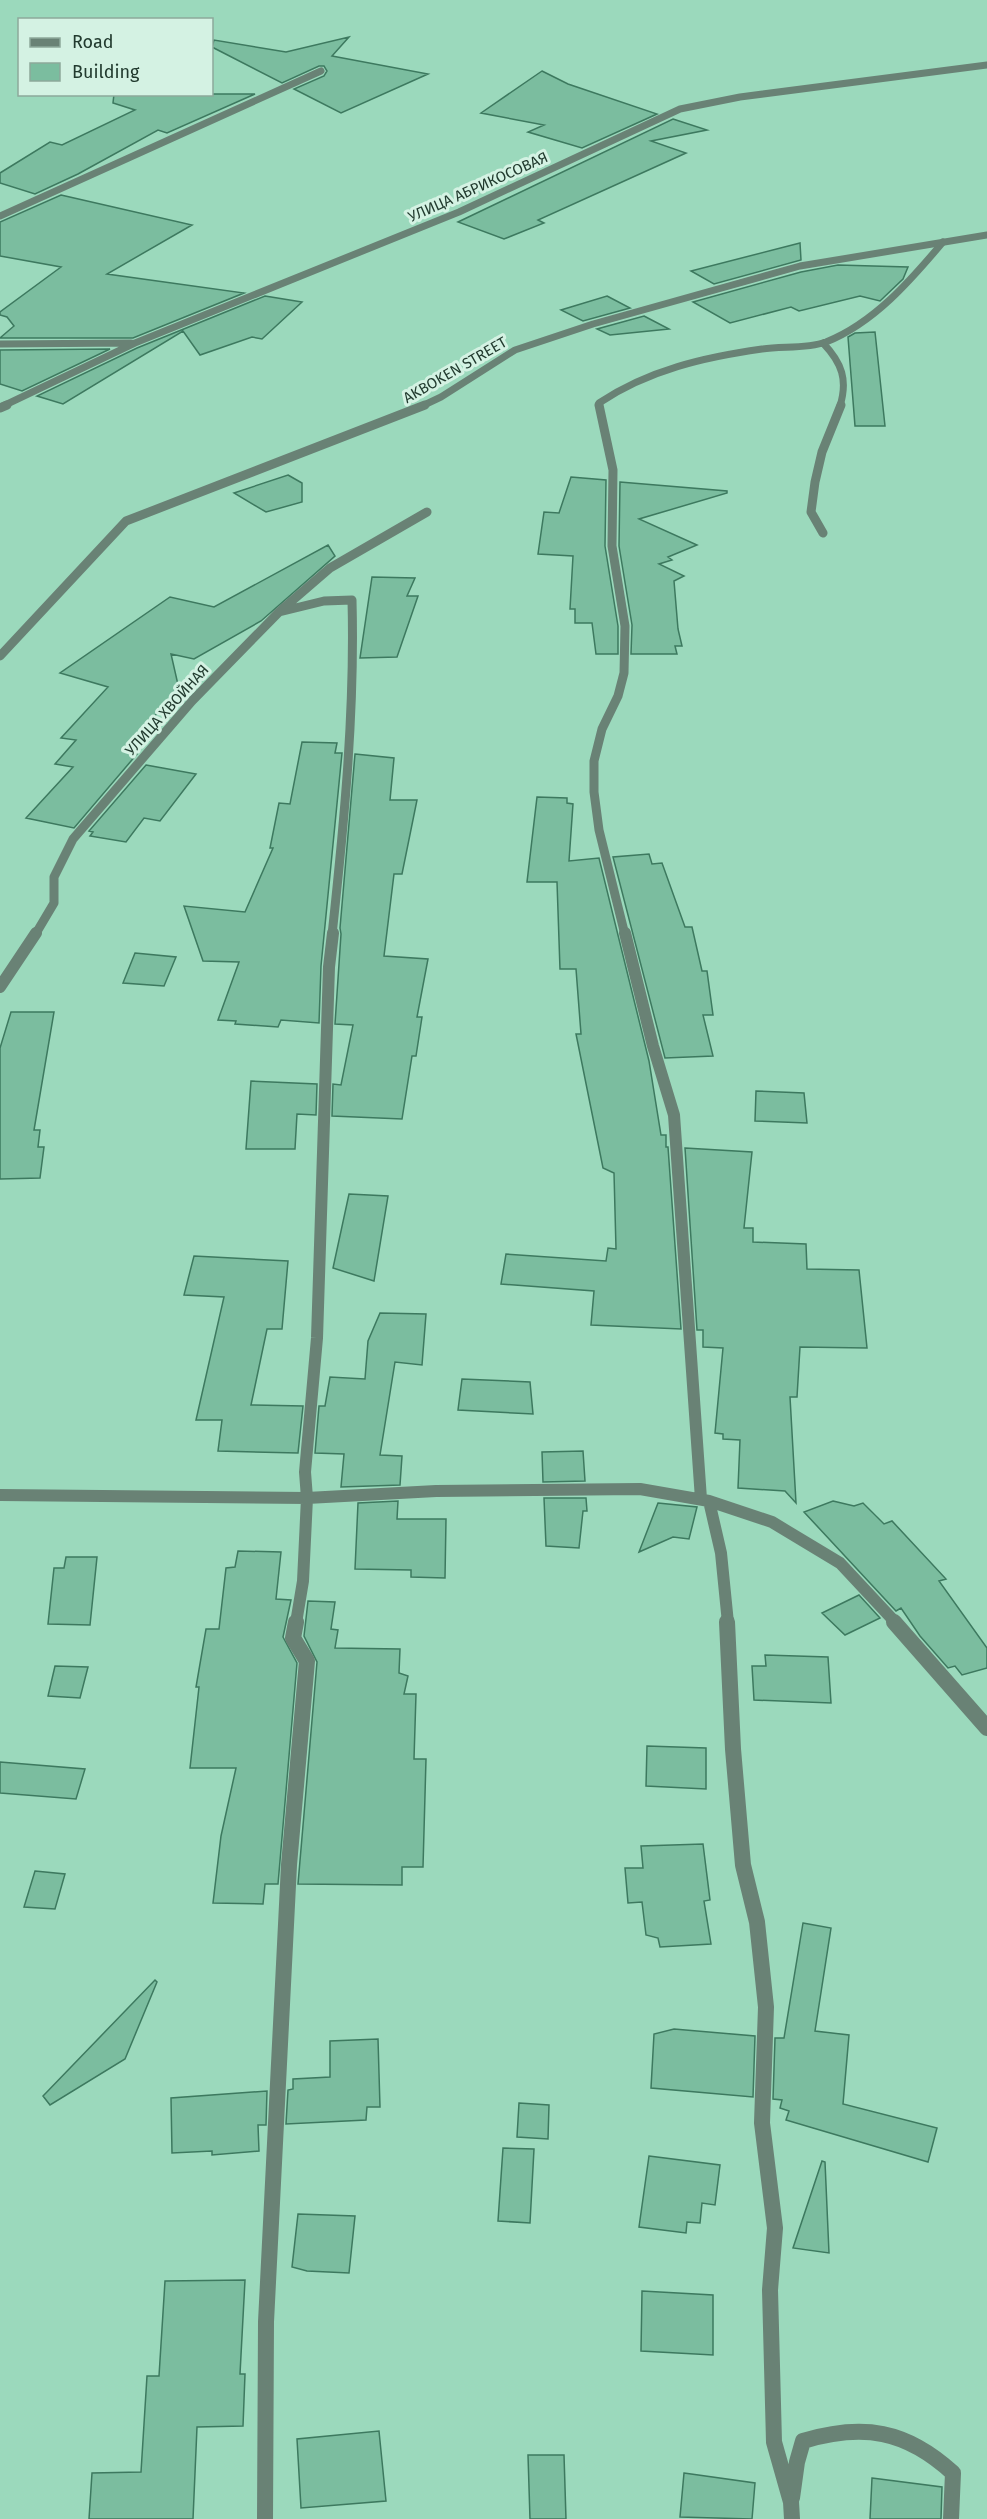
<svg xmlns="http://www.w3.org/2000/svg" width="987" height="2519" font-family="'Fira Sans',sans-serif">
<rect width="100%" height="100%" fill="#9bd9bc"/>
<path fill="#7bbd9f" stroke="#3d795f" stroke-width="1.5" d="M349,37L332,56L428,74L341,113L294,89L324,76L327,71L324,66H319L282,83L212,47L214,40L286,52Z
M542,71L568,84L657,114L582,148L528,132L544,125L481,113Z
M212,92V94H255L167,133L158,130L78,174L35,194L0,183V173L50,142L62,145L135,110L113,103L114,94H212Z
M673,119L707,130L651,141L686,153L538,220L544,223L504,239L458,222Z
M61,195L192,225L107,274L244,293L133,338H0L14,326L7,317L0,315V312L61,267L0,256V222Z
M800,243L801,260L714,284L691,271Z
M838,265L908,267L903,279L880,301L860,296L799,311L791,307L730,323L693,302L801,272Z
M265,296L302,302L262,339L252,337L200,355L183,331L63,404L37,396L137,348Z
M607,296L630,308L583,321L561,310Z
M644,316L669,329L610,335L597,329Z
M875,332L885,426H855L848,337L855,333Z
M110,349L22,391L0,384V350Z
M288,475L302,483V502L266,512L234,493Z
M571,477L606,480L605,546L618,626V654H596L592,623H575V609H570L573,556L538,554L544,512L559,513Z
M620,482L727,491V493L639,519L697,545L668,557L672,560L659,564L684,576L674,581L678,629L682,646H675L677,654H631L632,625L619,546Z
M328,545L335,556L261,621L194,659L171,654L179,689L126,748H130L127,752L137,754L74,828L26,818L73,767L55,764L76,740L61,738L108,687L60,673L170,597L214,607Z
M372,577L415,578L407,596H418L397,657L360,658Z
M302,742L337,743L335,753H342L321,966L319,1023L281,1020L278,1027L235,1024L236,1021L218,1020L239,962L203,961L184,906L245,912L273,848H270L279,803L290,804Z
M355,754L394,758L390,800H417L402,874H394L384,956L428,959L417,1017H422L416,1056H412L402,1119L332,1116L333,1084L341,1085L353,1025L335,1024L341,934L340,928Z
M146,765L196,774L160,821L144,818L126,842L90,836L93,832L89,831Z
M537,797L567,798V803L573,804L569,861L599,858L649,1061L661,1135H666V1147H668L681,1329L591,1325L594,1291L501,1284L506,1254L606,1261L608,1248L616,1249L614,1173L603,1168L576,1034H581L576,969H560L557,882H527Z
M649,854L652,864L662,863L685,927H692L702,971H707L713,1015H703L713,1056L665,1058L613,857Z
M135,953L176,957L164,986L123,983Z
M11,1012H54L34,1130H40L38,1147H44L40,1178L0,1179V1048Z
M251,1081L317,1084L316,1115L297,1114L295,1149H246Z
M756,1091L804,1093L807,1123L755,1121Z
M685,1148L752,1152L744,1228H753V1242L806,1244L807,1269L859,1270L867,1348L800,1347L797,1397H790L796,1503L785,1491L738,1488L740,1440L723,1439V1434L715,1433L723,1348L703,1347V1330H697Z
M349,1194L388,1196L374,1281L333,1268Z
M194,1256L288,1261L282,1329H267L251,1405L303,1406L298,1453L218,1451L222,1420H196L224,1297L184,1295Z
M380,1313L426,1314L422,1365L395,1362L380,1455L402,1456L400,1485L341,1487L344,1454L315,1453L319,1406H325L330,1377L365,1379L368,1341Z
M462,1379L530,1382L533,1414L458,1410Z
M583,1451L585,1481L543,1482L542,1452Z
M544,1498H586L587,1511H583L579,1548L546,1546Z
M398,1501L397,1519H446L445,1578L411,1577V1570L355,1569L358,1503Z
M833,1501L854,1506L863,1503L884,1524L892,1521L946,1579L939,1581L987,1648V1668L962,1675L955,1666L948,1668L920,1636L901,1608L896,1611L804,1512Z
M658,1503L697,1507L689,1539L673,1537L639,1552Z
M238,1551L281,1552L276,1599L291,1600L283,1637L297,1663L278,1884H265L263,1904L213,1903L221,1836L236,1768H190L199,1687H196L206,1629H219L226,1568L235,1567Z
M66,1557H97L90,1625L48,1624L54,1568H64Z
M859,1595L880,1618L845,1635L822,1613Z
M308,1601L335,1602L331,1629L338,1630L335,1648L400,1649L399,1673L408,1676L404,1694H416L414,1759H426L423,1867H402V1885L298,1884L317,1662L304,1636Z
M765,1655L828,1657L831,1703L754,1700L752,1666H766Z
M55,1666L88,1667L80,1698L48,1696Z
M647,1746L706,1748V1789L646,1786Z
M0,1762L85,1769L76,1799L0,1793Z
M703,1844L710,1900L704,1901L711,1944L660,1947L658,1938L646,1935L642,1902L628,1903L625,1868H643L641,1846Z
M35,1871L65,1874L55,1909L24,1907Z
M803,1923L831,1928L815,2031L849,2035L843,2104L937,2128L928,2162L786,2120L789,2111L780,2108L782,2100L773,2099L775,2038H784Z
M155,1980L157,1982L125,2059L50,2105L43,2096Z
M674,2029L755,2036L753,2097L651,2088L654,2034Z
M378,2039L380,2107H367L366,2120L286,2124L288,2090L293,2089V2079L330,2077V2041Z
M267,2091L266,2125H258L259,2151L212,2155V2151L172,2153L171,2098Z
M519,2103L549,2105L548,2139L517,2137Z
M503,2148L534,2149L530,2223L498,2221Z
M649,2156L720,2165L715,2205L702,2203L700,2223L687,2222L686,2233L639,2227Z
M822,2161L825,2162L829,2253L793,2248Z
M298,2214L355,2216L349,2273L307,2271L292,2267Z
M245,2280L240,2374H245L243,2426L197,2427L193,2519H89L92,2473L141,2472L147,2376H159L165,2281Z
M642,2291L713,2295V2355L641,2351Z
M379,2431L386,2501L301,2508L297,2439Z
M528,2455H564L566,2519H530Z
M684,2473L755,2483L752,2519L680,2517Z
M872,2478L942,2487L941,2519H870Z"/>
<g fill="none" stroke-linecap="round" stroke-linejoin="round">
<path stroke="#698275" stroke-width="7" d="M0,216L321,71
M823,343C842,363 848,380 840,406
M0,344L131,343
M3,406L135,343L459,212L680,109L740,97L987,65
M599,406V403C648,370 705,357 762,349C783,346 806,349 826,342C874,323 911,280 943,242"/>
<path stroke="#698275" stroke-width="9" d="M599,405L613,470L612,546L625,626L624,673L618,696L602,729L594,761V792L599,830L625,935
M0,408L7,405
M823,533L811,512L815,482L822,452L841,405
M279,612L324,601L352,600C355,711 344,824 332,935
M35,935L54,903V877L73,839L192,701L279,612L330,568L427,512"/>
<path stroke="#698275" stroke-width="12" d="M625,933L653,1046L674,1115L701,1499
M0,987L36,933
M0,1495L307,1498L436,1491L640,1489L709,1501L772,1522L840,1563L896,1623
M709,1501L721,1553L728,1623
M296,1623L303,1581L307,1498L305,1472L317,1338L329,967L333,933"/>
<path stroke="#698275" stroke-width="16" d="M727,1622L733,1749L743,1865L757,1922L766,2007L762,2123L775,2228L770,2290L774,2442L791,2502L792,2519
M894,1622L987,1728
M792,2498L797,2462L803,2441C863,2423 906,2430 953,2473L951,2519
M265,2519L266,2322L289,1865L307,1661L293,1638L296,1622"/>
<path stroke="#698275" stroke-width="7" d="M422,406L441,397L515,350L593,324L800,266L987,235"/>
<path stroke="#698275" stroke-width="9" d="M0,656L126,521L425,405"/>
</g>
<g text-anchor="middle" stroke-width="6" stroke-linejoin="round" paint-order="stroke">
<g font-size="15" fill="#223b2f" stroke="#d4f2e3">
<text transform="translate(478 187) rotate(-24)" y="5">УЛИЦА АБРИКОСОВАЯ</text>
<text transform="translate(455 370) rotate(-30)" y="5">AKBOKEN STREET</text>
<text transform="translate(167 710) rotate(-48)" y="5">УЛИЦА ХВОЙНАЯ</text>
</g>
</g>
<rect x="18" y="18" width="195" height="78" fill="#d4f2e3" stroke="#8da99b" stroke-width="1.5"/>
<rect x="30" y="38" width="30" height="9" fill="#698275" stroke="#8da99b" stroke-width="1.5"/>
<text x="72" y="48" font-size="18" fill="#223b2f">Road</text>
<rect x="30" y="63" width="30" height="18" fill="#7bbd9f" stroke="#8da99b" stroke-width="1.5"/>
<text x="72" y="78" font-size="18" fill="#223b2f">Building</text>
</svg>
